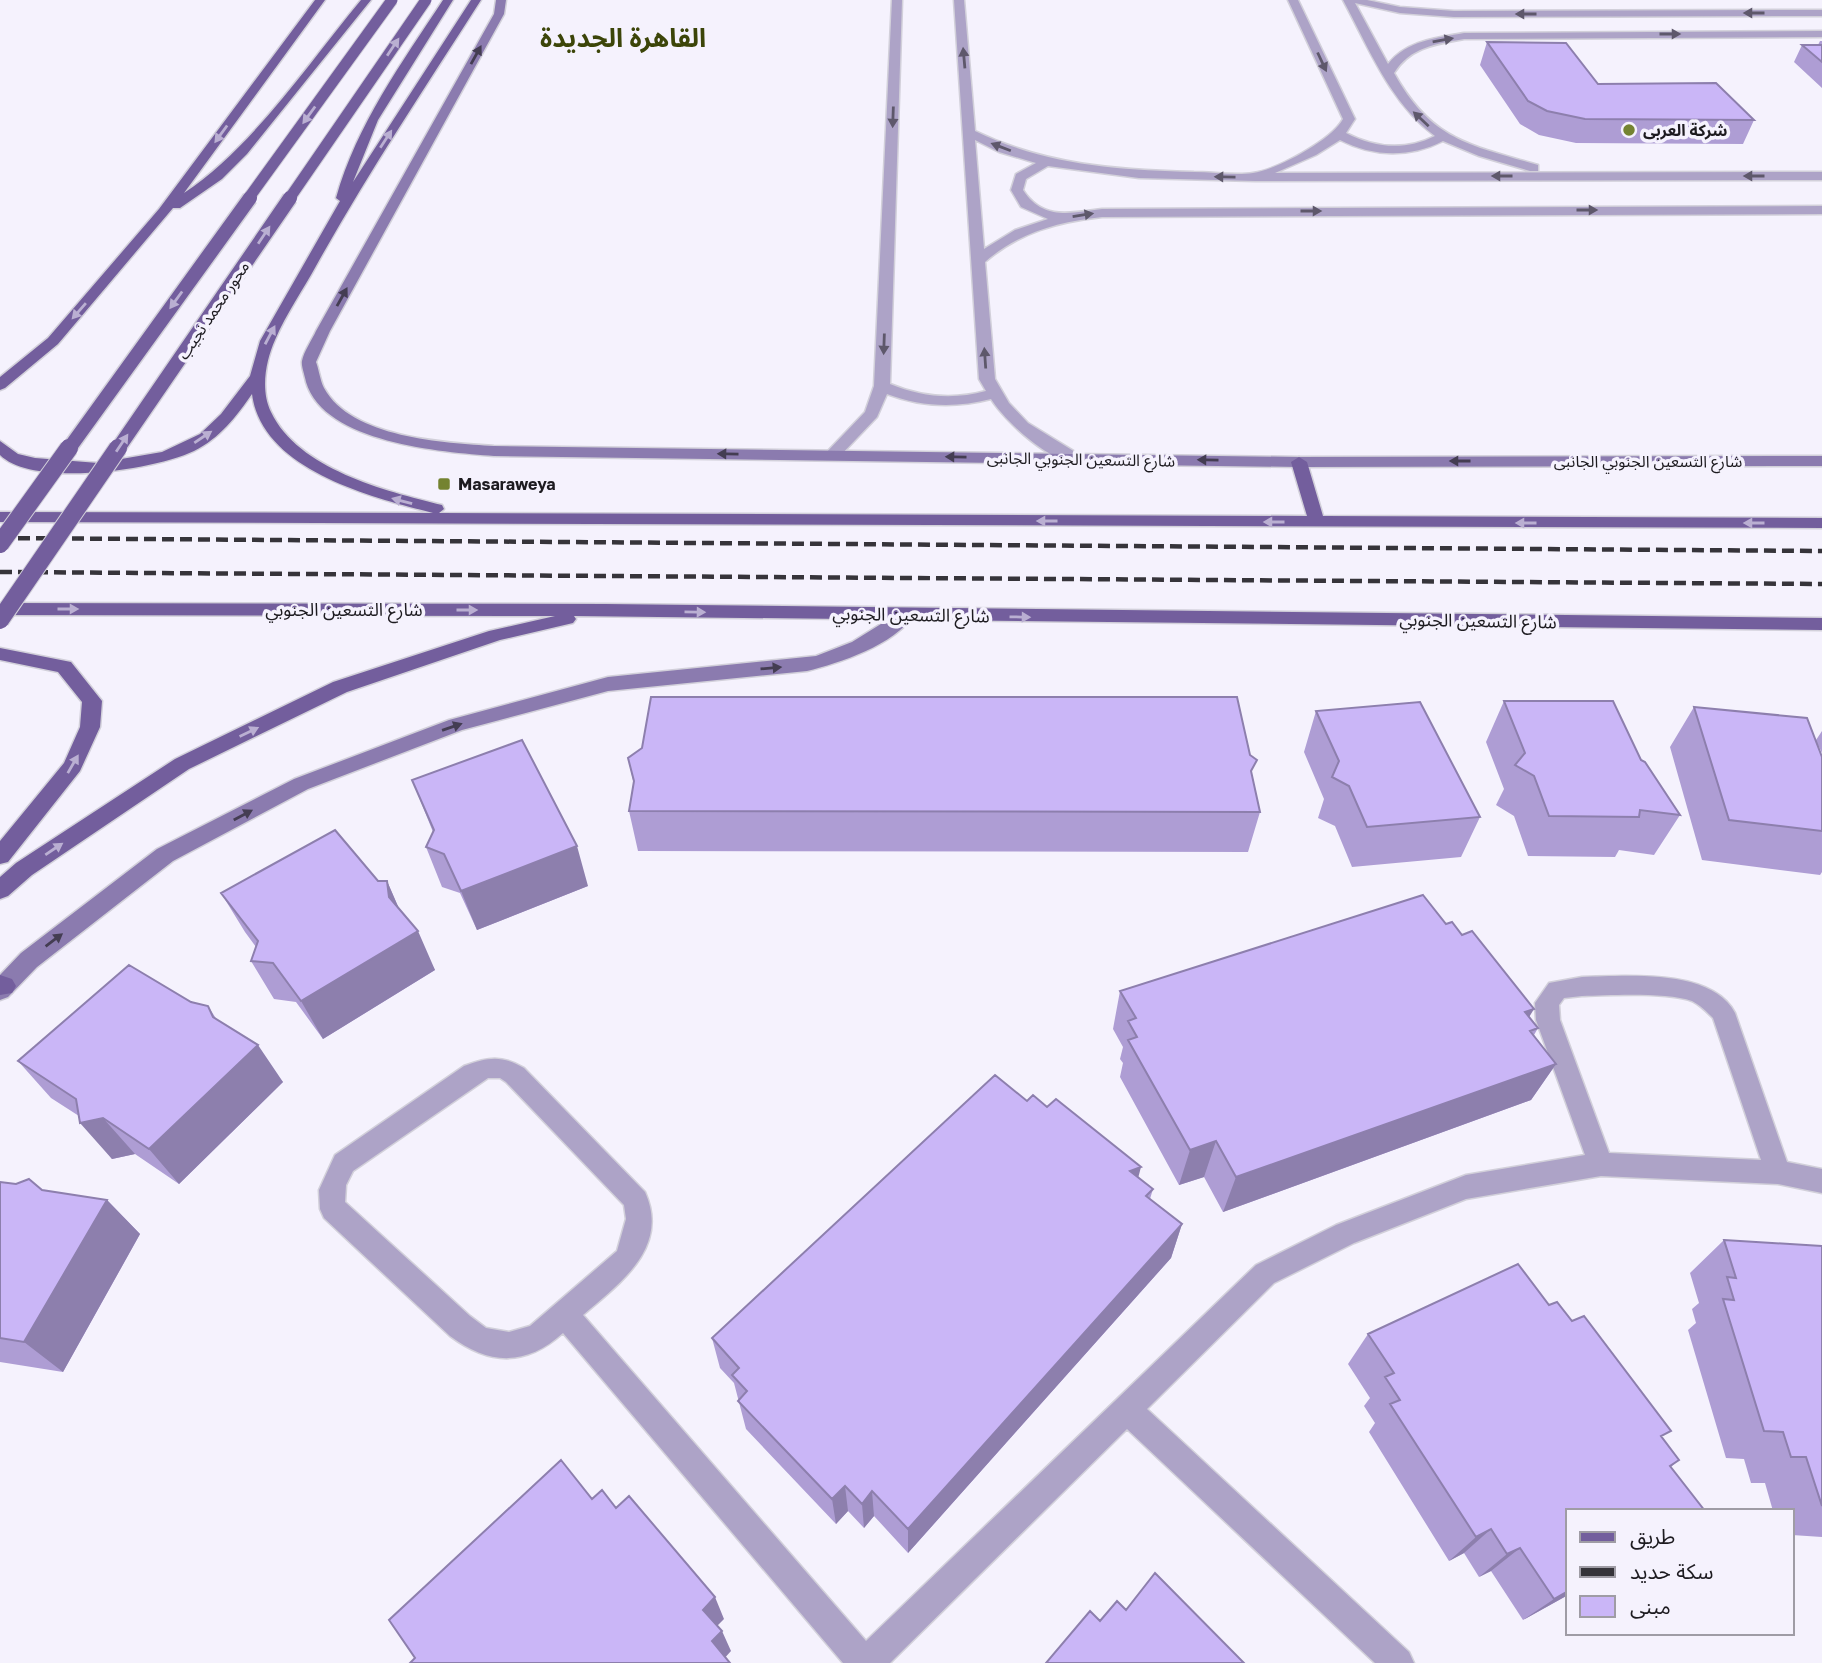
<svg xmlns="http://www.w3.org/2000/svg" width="1822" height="1663" font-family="'Golos Text','Noto Sans Arabic',sans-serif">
<rect width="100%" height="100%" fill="#f5f2fd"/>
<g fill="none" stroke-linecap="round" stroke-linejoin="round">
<defs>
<path id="street" d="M892,0H902L890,384C921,397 953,400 986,391L979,379L954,0H964L975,131C1045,165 1117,170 1194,172C1213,172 1235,176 1253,173C1276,170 1332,140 1343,119L1288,0H1298L1355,119L1346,133C1375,148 1405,151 1435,136C1390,103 1369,48 1343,0H1367L1400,7L1454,11L1822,10V16L1454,17L1400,13L1355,3L1388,64C1407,40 1437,38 1464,33L1822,31V37L1464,39C1436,44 1410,47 1394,73C1431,140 1469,145 1538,165V171H1530L1479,156L1443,141C1410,158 1373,157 1340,140L1316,155L1275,173L1822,172V180L1255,181L1139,178L1048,166L1026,179L1023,190C1043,221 1071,213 1102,209L1822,206V214L1102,217C1058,222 1019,232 985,262L995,379L1009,403L1028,423L1080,455L1082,458L1080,461C1054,468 1004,420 991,399C956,408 921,407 887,394L877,417L838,458L832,460L824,455L865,412L874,386ZM975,140L999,152L1036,163L1016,174L1011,190L1021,207L1048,219L1015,230L984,249Z
M1582,977C1625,976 1712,968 1735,1013L1787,1162L1822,1169V1193L1778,1184L1601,1176L1466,1199L1354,1243L1274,1283L1147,1409L1409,1652L1414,1663H1375L1127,1429L890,1663H843L563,1333C525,1367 489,1365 450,1336L324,1218L320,1209L319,1190L335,1155L464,1066C488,1057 502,1055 524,1068L645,1192C670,1248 620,1283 583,1315L866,1641L1256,1265L1336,1225L1466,1175L1585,1155L1536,1020L1535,1003L1549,983ZM1582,996C1610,995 1667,992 1692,1001C1700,1005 1707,1012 1713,1018L1761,1160L1609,1153L1560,1020L1559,1005L1564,998ZM488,1078H500L506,1082L624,1205L626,1219L617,1251L530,1326L509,1332L486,1328L470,1316L345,1202L346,1185L353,1171Z"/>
<path id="secondary" d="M496,0H506L504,14L330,331L316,362C319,370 320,380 324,388C351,438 445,443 494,446L1299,457L1822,456V466L1299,467L494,456C442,452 324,443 306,382C305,376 301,366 302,361C304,351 312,340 316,331L494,14Z
M905,609L914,615C894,645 840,663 807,671L608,691L462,730L308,789L173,861L37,967L8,997L0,1000V975L21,953L157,849L294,779L449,720L608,677L816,656L852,642Z"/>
<path id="primary" d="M315,0H325L184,193C252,148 308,64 361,0H371L247,154L222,179L180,208H173L58,344L5,388L0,390V377L48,338L159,209Z
M443,0H453L378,120L353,182L471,0H481C425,88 367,174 316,266C303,290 286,314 275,340C266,360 260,390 271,412C298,469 385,491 442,505L444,509L439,513L1307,516L1291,462L1299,457L1307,462L1323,516L1822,518V528L0,522V512L433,513C371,497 262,470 252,394C236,417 220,438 194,451C155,470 33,488 0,455V441L18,454L35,458L98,463L162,452L200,434L221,414L250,376L260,341L340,201L336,198C357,124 401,64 443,0Z
M0,603L606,604L1822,618V630L574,616L576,619L573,623L500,640L347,692L189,769L32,875L8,896L0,899V877L16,863L175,759L333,682L489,631L555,616L0,615Z
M0,648L71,662L102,701L100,727L80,771L8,862L0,864V841L64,763L80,727L82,702L58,672L0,660Z
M0,975L12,979L16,986L12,993L0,995Z"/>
</defs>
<use href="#street" stroke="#d2d0da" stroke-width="3"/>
<use href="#secondary" stroke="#d2d0da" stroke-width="3"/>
<use href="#primary" stroke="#d2d0da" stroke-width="3"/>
<use href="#street" fill="#ada3c7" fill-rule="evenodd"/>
<use href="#secondary" fill="#8b7baf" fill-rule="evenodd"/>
<use href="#primary" fill="#735e9d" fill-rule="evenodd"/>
<path stroke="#36343a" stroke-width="4.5" stroke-dasharray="12 6" stroke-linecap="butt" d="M0,538L1822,551
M0,572L1822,584"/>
<defs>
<path id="primary-bridge-far2" d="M248,199L392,0
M289,199L426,0"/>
<path id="primary-bridge-far1" d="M68,450L250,198
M117,450L290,198"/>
<path id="primary-bridge" d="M0,544L69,448
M0,620L118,448"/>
</defs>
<use href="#primary-bridge-far2" stroke="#d2d0da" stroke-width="13" stroke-linecap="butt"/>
<use href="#primary-bridge-far1" stroke="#d2d0da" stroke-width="17" stroke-linecap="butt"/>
<use href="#primary-bridge" stroke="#d2d0da" stroke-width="20" stroke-linecap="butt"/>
<use href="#primary-bridge-far2" stroke="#735e9d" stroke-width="11"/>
<use href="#primary-bridge-far1" stroke="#735e9d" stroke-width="14"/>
<use href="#primary-bridge" stroke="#735e9d" stroke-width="18"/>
</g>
<path fill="#ae9dd4" d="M1820,41H1822V88L1794,62L1802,45H1818Z
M1487,42L1598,84L1754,120L1743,144L1576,143L1539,135L1520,124L1480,65Z
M1504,701L1680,815L1654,855L1619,850L1615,857L1528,856L1514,816L1496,805L1504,789L1486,742Z
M1694,707L1816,740L1822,731V753L1818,745L1822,757V872L1820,875L1702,860L1670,747Z
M1316,711L1480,817L1461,857L1352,867L1335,826L1318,818L1324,799L1304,752Z
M628,758L1252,777L1260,812L1248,852L638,851L629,811L634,785Z
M412,780L588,886L477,930L460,893L442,887L426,847L433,832Z
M378,881H387L399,909L435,970L323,1039L296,1002L274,999L251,961L256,947L245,932L221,893Z
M1446,924L1538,1028L1534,1035L1556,1064L1531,1100L1223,1212L1204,1177L1179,1185L1120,1077L1123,1063L1120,1059L1123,1047L1113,1029L1120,991Z
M191,1002L208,1006L217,1020L283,1082L179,1184L135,1154L112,1159L79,1116L51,1098L18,1061Z
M1027,1101L1138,1178L1153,1189L1150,1199L1182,1224L1171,1258L908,1553L874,1516L864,1528L848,1511L836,1524L746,1429L734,1383L720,1368L712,1338Z
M0,1182L42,1190L107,1200L140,1234L63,1372L0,1362Z
M1724,1240L1822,1246V1537L1792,1535V1511H1773L1765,1483H1751L1744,1459L1726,1458L1688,1330L1696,1323L1692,1309L1699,1303L1690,1273Z
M1549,1305L1662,1438L1679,1460L1671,1467L1568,1595L1523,1620L1491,1571L1479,1577L1464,1553L1449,1561L1369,1432L1375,1423L1364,1406L1370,1398L1348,1364L1368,1334Z"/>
<path fill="#8d7fad" d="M577,846L588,886L477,930L461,891Z
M387,881L404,920L389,897Z
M418,931L435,970L323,1039L301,1001Z
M1534,1009L1511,1047L1525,1012Z
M258,1045L283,1082L179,1184L149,1149Z
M1556,1064L1531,1100L1223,1212L1236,1177Z
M103,1118L135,1154L112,1159L80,1123Z
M1216,1141L1204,1177L1179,1185L1190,1150Z
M1141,1167L1132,1201L1130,1171Z
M107,1200L140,1234L63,1372L24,1342Z
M1182,1224L1171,1258L908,1553V1529Z
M845,1486L848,1511L836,1524L832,1499Z
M872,1491L874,1516L864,1528L862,1504Z
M1491,1529L1464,1553L1449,1561L1476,1537Z
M1520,1548L1491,1571L1479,1577L1507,1554Z
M1568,1591V1595L1523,1620L1554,1599Z
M715,1597L724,1619L713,1630L703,1610Z
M722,1631L731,1651L722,1661L712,1641Z"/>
<path fill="#cab6f7" stroke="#8d7fad" stroke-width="2" d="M1487,42L1566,43L1598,84L1716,83L1754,120L1585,119L1547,111L1528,101Z
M1802,45H1822V62Z
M651,697H1237L1250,755L1257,760L1251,771L1260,812L629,811L634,781L628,758L642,748Z
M1504,701H1613L1641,760L1645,762L1680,815L1640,810L1639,817L1549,816L1534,776L1515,765L1525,753Z
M1420,702L1480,817L1367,827L1349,786L1332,777L1339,761L1316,711Z
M1694,707L1807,718L1822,757V831L1729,820Z
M522,740L577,846L461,891L444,854L426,847L434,830L412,780Z
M335,830L378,881H387L389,897L418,931L301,1001L273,963L251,961L258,941L221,893Z
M1423,895L1446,924L1452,922L1462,935L1472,931L1534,1009L1525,1012L1538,1028L1530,1031L1556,1064L1236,1177L1216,1141L1190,1150L1128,1040L1137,1037L1128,1021L1136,1018L1120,991Z
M129,965L191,1002L208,1006L213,1017L258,1045L149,1149L103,1118L80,1123L76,1099L18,1061Z
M995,1075L1027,1101L1033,1095L1047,1107L1056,1099L1141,1167L1130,1171L1153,1189L1146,1196L1182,1224L908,1529L872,1491L862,1504L845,1486L832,1499L738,1401L747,1391L732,1375L739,1368L712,1338Z
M29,1179L42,1190L107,1200L24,1342L0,1338V1182L16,1184Z
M1724,1240L1822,1246V1506L1806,1457H1791L1783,1432L1764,1431L1723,1299L1734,1300L1727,1277L1736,1278Z
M1518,1264L1549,1305L1557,1302L1572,1321L1584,1316L1671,1431L1661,1436L1679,1460L1670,1466L1705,1511H1568V1591L1554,1599L1520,1548L1507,1554L1491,1529L1476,1537L1390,1404L1400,1400L1385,1377L1394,1373L1368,1334Z
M561,1460L592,1499L602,1490L616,1508L629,1496L715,1597L703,1610L722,1631L712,1641L730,1663H410L415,1658L389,1620Z
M1155,1573L1244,1663H1046L1090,1611L1100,1621L1117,1601L1126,1610Z"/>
<defs><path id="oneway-solid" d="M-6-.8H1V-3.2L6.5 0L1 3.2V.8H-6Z" transform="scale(1.75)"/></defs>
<g fill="#5e586b">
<use href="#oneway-solid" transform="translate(1754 13) rotate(180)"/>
<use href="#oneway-solid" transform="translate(1526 14) rotate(180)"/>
<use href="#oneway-solid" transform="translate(1670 34)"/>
<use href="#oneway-solid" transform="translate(1443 40) rotate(-10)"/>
<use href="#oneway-solid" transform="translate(964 58) rotate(-95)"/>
<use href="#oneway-solid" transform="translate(1322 62) rotate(65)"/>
<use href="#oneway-solid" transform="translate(893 117) rotate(92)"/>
<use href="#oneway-solid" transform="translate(1421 119) rotate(-137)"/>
<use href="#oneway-solid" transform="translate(1001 147) rotate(-159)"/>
<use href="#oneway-solid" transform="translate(1502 176) rotate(180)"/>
<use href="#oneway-solid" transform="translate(1754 176) rotate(-180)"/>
<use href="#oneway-solid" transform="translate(1225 177) rotate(-179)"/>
<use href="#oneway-solid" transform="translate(1587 210)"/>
<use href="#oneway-solid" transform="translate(1311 211)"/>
<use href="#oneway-solid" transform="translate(1083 215) rotate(-9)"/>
<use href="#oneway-solid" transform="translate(884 344) rotate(92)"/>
<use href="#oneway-solid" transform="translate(985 358) rotate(-94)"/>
</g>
<g fill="#baafd2">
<use href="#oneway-solid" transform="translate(393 47) rotate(-56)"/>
<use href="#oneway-solid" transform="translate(309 115) rotate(126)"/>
<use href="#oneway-solid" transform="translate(221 134) rotate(126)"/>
<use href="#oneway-solid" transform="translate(386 139) rotate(-57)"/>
<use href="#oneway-solid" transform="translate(264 235) rotate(-56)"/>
<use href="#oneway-solid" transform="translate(176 300) rotate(126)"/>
<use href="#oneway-solid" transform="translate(79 311) rotate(131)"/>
<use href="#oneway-solid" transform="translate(270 335) rotate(-62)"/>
<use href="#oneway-solid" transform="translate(203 437) rotate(-34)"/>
<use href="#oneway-solid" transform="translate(122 443) rotate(-56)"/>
<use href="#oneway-solid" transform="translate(402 501) rotate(-165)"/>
<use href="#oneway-solid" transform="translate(1047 521) rotate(-180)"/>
<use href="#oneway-solid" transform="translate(1274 522) rotate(-180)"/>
<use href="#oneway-solid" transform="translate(1526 523) rotate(-180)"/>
<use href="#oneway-solid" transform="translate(1754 523) rotate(-180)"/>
<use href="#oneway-solid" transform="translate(68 609)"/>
<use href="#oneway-solid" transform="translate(467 610)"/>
<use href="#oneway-solid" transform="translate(695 612) rotate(1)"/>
<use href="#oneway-solid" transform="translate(1020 617) rotate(1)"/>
<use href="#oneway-solid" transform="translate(249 732) rotate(-26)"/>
<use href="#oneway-solid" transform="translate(73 764) rotate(-60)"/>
<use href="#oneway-solid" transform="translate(54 849) rotate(-34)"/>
</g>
<g fill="#443d52">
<use href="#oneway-solid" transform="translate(476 55) rotate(-61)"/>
<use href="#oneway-solid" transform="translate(342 297) rotate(-61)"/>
<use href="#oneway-solid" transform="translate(728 454) rotate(-179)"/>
<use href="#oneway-solid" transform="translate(956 457) rotate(-179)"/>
<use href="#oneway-solid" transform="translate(1208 460) rotate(-179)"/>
<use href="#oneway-solid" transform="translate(1460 461) rotate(180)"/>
<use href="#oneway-solid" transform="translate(771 668) rotate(-5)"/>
<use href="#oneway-solid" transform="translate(452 727) rotate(-19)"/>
<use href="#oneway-solid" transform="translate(243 815) rotate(-28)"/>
<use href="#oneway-solid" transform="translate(54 940) rotate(-37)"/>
</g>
<g fill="#748331" stroke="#f5f2fd" stroke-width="2.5">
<circle cx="1629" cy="130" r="7"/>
<rect x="437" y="477" width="14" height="14" rx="3.5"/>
</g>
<g text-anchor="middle" stroke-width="7" stroke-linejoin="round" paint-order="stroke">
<g font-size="16" font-weight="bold" fill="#1d1b20" stroke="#f5f2fd" text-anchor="start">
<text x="1643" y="136">شركة العربى</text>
<text x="458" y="490">Masaraweya</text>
</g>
<g font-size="16" fill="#1d1b20" stroke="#f5f2fd">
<text transform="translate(213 310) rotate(-56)" y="6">محور محمد نجيب</text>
<text transform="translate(1081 459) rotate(1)" y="6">شارع التسعين الجنوبي الجانبى</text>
<text x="1648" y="467">شارع التسعين الجنوبي الجانبى</text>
</g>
<g font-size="18" fill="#1d1b20" stroke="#f5f2fd">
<text x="344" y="616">شارع التسعين الجنوبي</text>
<text transform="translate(911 615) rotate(1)" y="6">شارع التسعين الجنوبي</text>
<text transform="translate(1478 621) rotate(1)" y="6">شارع التسعين الجنوبي</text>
</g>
<g font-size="26" font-weight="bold" fill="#3c4509" stroke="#f5f2fd">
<text x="623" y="47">القاهرة الجديدة</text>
</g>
</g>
<rect x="1566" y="1509" width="228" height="126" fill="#f5f2fd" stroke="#9f9ca5" stroke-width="2"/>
<rect x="1580" y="1532" width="35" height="10" fill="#735e9d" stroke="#9f9ca5" stroke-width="2"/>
<text x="1630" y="1544" font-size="21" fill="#1d1b20">طريق</text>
<rect x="1580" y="1567" width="35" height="10" fill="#36343a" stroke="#9f9ca5" stroke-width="2"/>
<text x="1630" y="1579" font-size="21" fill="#1d1b20">سكة حديد</text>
<rect x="1580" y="1596" width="35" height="21" fill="#cab6f7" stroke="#9f9ca5" stroke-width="2"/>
<text x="1630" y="1614" font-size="21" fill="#1d1b20">مبنى</text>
</svg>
